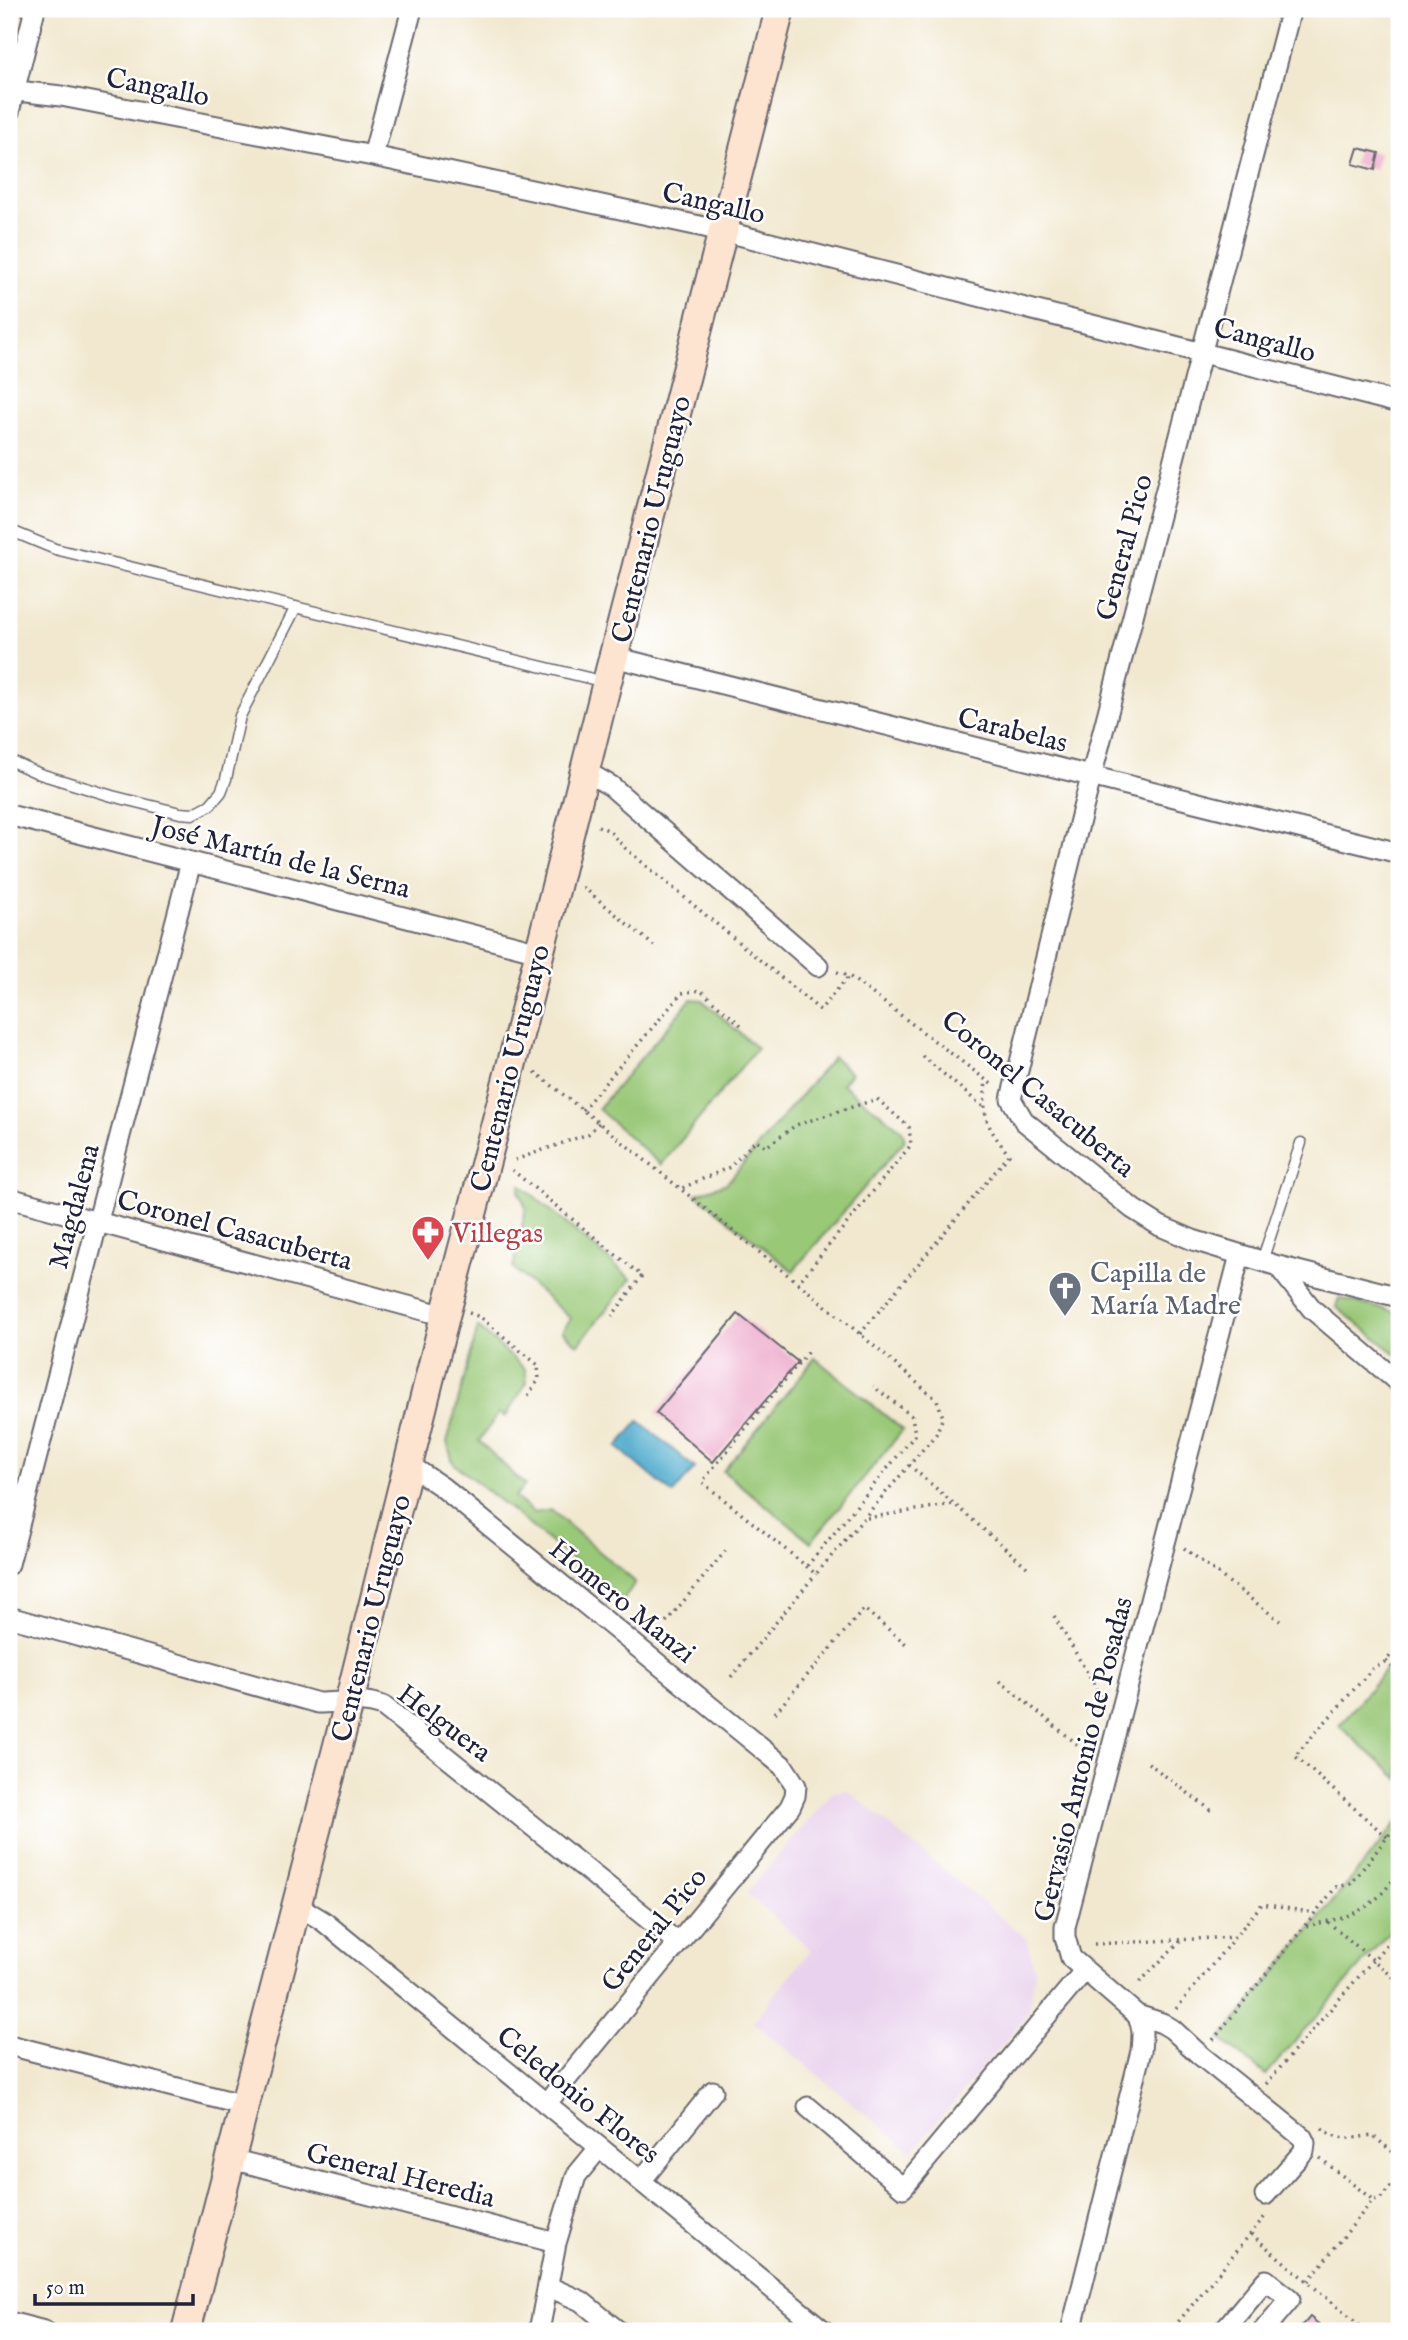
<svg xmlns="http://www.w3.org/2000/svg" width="1408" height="2340" font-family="'IM FELL English',serif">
<rect width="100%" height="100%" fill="#fff"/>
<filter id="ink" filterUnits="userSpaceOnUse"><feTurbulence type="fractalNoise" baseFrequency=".0143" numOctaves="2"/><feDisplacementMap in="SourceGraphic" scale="14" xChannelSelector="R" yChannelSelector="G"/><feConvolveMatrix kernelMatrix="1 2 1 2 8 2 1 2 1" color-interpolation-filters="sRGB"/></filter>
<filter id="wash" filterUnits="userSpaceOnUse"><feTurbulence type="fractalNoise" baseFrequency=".00686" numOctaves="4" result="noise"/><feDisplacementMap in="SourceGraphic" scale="28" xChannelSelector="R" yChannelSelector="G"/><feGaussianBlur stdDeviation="1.57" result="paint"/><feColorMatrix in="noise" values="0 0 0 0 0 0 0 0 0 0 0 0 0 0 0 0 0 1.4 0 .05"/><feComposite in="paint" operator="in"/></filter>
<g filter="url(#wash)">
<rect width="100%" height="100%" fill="#f1e8cf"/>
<path fill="#e9d2ed" d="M847,1790L1026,1938L1035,1971L1028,2014L912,2152L753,2022L811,1950L746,1893L833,1792Z"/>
<path fill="#99c877" stroke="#5e7559" stroke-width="2" d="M691,999L702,1000L757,1048L661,1165L598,1109Z
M833,1057L851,1073L842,1084L902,1130L905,1140L793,1271L696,1194L727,1183Z
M521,1185L631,1279L578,1345L562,1331L571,1319L513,1268L526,1208L519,1192Z
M1339,1298L1399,1313V1356L1336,1307Z
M478,1327L525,1369L527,1382L506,1416L499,1413L479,1441L525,1485L515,1497L534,1513L551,1510L635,1582L623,1601L453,1463L447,1442Z
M815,1358L903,1430L811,1542L723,1471Z
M1386,1669L1399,1681V1779L1339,1726Z
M1399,1820V1921L1266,2075L1221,2039Z"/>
<path fill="#4daacc" stroke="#386684" stroke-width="2" d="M639,1421L695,1468L673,1494L617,1447Z"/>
<g id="blocks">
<path fill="#eeadce" d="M1358,148L1379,153L1375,170L1353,164Z
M738,1314L798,1362L713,1462L656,1413Z
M1310,2317L1327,2331H1298Z"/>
</g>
</g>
<g filter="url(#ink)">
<use href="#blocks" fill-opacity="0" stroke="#6a676f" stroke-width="2"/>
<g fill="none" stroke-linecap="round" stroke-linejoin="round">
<defs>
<path id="service" d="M9,530L55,549L605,682
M9,760L40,774L112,796L180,813L193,814L210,805L221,792L226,779L240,716L296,607
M1262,1261L1301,1143"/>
<path id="minor" d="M1291,9L1082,812L1011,1099L1024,1121L1133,1209L1160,1226L1193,1240L1278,1266L1312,1309L1399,1383
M9,90L61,96L373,156L723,231L1399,403
M9,112L35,9
M373,156L412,9
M614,657L1399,853
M585,771L611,786L818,966
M9,815L539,952
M9,1198L445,1316
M1278,1266L1399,1297
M408,1464L442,1487L783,1766L796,1786L795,1796L790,1807L546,2104
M9,1564L191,862
M9,1617L318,1703C341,1703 360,1698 383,1706L678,1943
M295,1904L323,1921L824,2331
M1137,2015L1162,2023L1172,2029L1200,2055L1302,2137L1305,2143L1304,2151L1265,2195
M9,2045L244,2105
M808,2107L903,2188L1084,1971
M231,2159L556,2243
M641,2181L713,2091
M549,2287L581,2301L618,2331
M9,2322L44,2331
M539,2331L556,2243L576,2176L599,2148
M1071,2331L1141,2051C1142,2037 1144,2027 1137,2015L1071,1958L1065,1937V1927L1240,1255
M1223,2331L1266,2280L1290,2299L1263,2331"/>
<path id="secondary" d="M186,2331L350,1699L445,1316L514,1055L607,682L780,9"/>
</defs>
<use href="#service" stroke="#6a676f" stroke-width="13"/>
<use href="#minor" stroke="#6a676f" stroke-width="23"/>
<use href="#secondary" stroke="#6a676f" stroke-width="32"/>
<path stroke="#6a676f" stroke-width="3.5" stroke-dasharray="2 5" stroke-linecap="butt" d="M598,826L608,830L625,848L820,1010L849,976
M583,887L654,946
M837,972L849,976L994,1086
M922,1056L983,1107
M535,1072C623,1142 710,1213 798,1283L911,1145L909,1127L877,1099L796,1125L766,1147L756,1140L730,1167L680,1189
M582,1110L682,993L700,990L742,1026
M515,1160L588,1134L599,1123
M512,1170L642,1276L612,1316
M798,1283L860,1334L937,1400L943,1417L936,1434L816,1574L702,1482L810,1349
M469,1313L480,1317L538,1365L539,1379L527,1397
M860,1334L1009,1155C986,1125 982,1119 986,1080
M909,1465L1027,1567
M867,1518L953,1504
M1184,1548L1280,1621
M1399,1560L1392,1569L1399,1607
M807,1566L915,1435L912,1416L873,1386
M1054,1616L1102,1698
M666,1622L728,1548
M1386,1661L1399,1673
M731,1677L816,1574
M1000,1681L1088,1753
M775,1713L864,1609L906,1644
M1148,1763L1212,1811
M1387,1837L1295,1756L1372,1669L1386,1661L1399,1646
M1328,1922L1399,1982
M1306,1926C1353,1916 1370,1913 1399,1872
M1094,1944L1235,1937
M1140,1982L1180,1941
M1176,2009L1262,1904L1314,1913
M1213,2040L1336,1887L1351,1884L1399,1822
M1266,2084L1399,1930
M1322,2128C1338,2141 1351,2139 1372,2135L1399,2157
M1320,2158L1373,2200
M1251,2234L1366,2331
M1308,2281L1373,2200L1380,2199L1399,2176
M1174,2327L1266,2215"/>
<use href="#service" stroke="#fff" stroke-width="10"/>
<use href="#minor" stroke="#fff" stroke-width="19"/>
<use href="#secondary" stroke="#fde4d1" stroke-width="28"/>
</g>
</g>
<defs>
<symbol id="pharmacy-pin" viewBox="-11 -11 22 30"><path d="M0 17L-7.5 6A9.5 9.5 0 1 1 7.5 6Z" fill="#e0444e" stroke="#fff"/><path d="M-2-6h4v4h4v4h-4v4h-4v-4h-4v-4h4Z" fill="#fff"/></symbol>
<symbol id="church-pin" viewBox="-11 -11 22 30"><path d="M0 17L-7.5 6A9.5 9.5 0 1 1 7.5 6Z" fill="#6b7280" stroke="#fff"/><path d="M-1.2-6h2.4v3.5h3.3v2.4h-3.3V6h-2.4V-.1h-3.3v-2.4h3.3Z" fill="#fff"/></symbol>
</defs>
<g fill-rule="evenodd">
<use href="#pharmacy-pin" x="409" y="1213" width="38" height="52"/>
<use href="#church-pin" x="1046" y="1269" width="38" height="52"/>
</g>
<g text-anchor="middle" stroke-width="5" stroke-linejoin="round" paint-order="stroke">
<g font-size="28" fill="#22223b" stroke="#fff">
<text transform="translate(158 86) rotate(11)" y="10">Cangallo</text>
<text transform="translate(714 202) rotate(13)" y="10">Cangallo</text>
<text transform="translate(1265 339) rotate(15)" y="10">Cangallo</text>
<text transform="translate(650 519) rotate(-76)" y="10">Centenario Uruguayo</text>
<text transform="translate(1123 547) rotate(-75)" y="10">General Pico</text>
<text transform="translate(1013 729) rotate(14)" y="10">Carabelas</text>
<text transform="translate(281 856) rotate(14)" y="10">José Martín de la Serna</text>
<text transform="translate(509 1068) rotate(-76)" y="10">Centenario Uruguayo</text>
<text transform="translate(1039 1093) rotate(40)" y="10">Coronel Casacuberta</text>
<text transform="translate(73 1206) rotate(-75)" y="10">Magdalena</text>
<text transform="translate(235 1229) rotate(15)" y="10">Coronel Casacuberta</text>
<text transform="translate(623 1600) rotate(39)" y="10">Homero Manzi</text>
<text transform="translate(370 1618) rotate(-76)" y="10">Centenario Uruguayo</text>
<text transform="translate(445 1722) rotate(37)" y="10">Helguera</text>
<text transform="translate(1082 1759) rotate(-76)" y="10">Gervasio Antonio de Posadas</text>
<text transform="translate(653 1929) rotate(-51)" y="10">General Pico</text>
<text transform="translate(579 2094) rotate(39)" y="10">Celedonio Flores</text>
<text transform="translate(401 2174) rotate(14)" y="10">General Heredia</text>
</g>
<g font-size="28" fill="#be3a42" stroke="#fff" text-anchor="start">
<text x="452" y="1242">Villegas</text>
</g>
<g font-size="28" fill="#5b616d" stroke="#fff" text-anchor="start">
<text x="1090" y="1282">Capilla de<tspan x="1090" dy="32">María Madre</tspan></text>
</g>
</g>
<rect width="1408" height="2340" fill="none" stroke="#fff" stroke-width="35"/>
<path d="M35 2294v10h158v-10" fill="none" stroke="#22223b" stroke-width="3.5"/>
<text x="46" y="2294" font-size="21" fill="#22223b" stroke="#ffffff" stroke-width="5" paint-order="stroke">50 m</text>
</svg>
